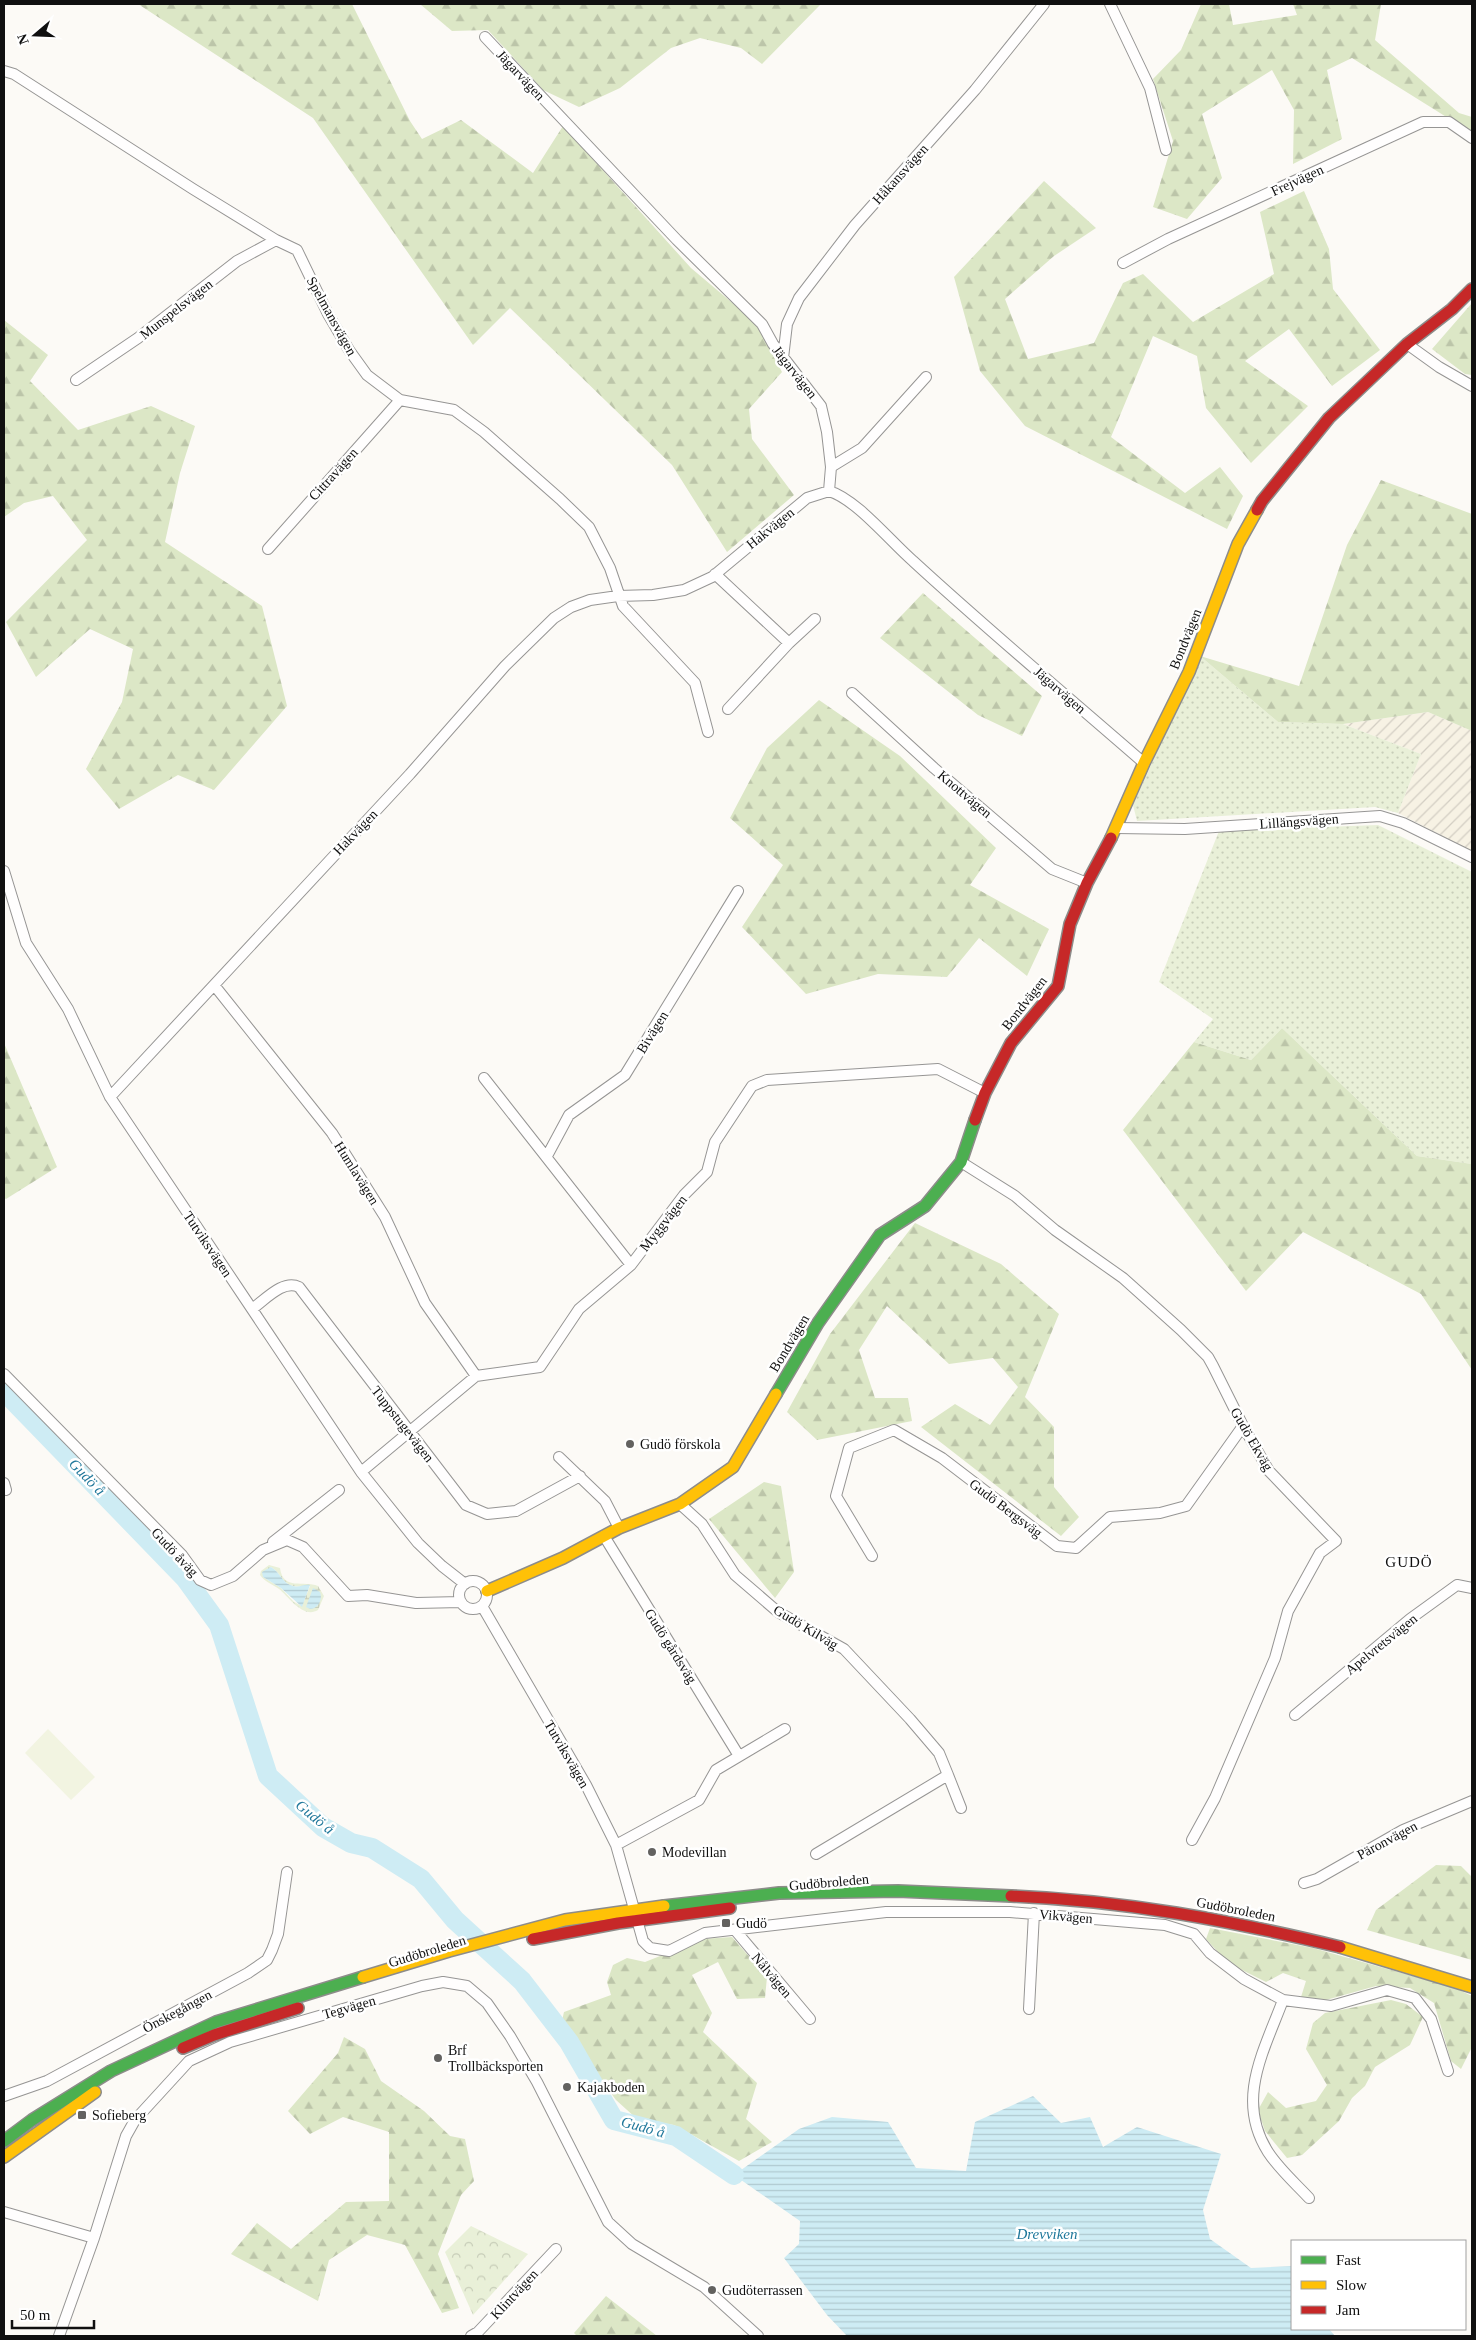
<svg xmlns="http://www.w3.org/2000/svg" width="1476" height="2340" font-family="'Times New Roman',serif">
<defs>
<pattern id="farmland-furrows" width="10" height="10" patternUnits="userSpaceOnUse" patternTransform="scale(1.25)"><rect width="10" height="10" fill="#f7f2e4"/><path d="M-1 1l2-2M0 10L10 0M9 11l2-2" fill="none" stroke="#d3cec3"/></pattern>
<pattern id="grass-dots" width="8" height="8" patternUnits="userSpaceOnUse" patternTransform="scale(1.25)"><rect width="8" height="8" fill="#e9f0d8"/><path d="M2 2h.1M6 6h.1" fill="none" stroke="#c7cdb8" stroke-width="1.8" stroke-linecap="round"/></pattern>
<pattern id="forest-firs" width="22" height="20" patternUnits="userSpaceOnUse" patternTransform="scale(1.25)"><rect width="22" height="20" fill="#dce7c6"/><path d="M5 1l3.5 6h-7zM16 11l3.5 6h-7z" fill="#bcc5a9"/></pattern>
<pattern id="wetland-marsh" width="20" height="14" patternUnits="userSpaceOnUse" patternTransform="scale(1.25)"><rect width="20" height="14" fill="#e9f0d8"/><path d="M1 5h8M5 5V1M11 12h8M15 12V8" fill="none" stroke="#c7cdb8"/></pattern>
<pattern id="park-crowns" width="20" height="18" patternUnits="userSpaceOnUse" patternTransform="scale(1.25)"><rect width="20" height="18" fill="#e9f0d8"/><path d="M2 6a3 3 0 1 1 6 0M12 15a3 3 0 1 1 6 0" fill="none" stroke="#c7cdb8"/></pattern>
<pattern id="water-rules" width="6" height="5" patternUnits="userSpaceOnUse" patternTransform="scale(1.25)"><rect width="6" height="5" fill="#ceecf4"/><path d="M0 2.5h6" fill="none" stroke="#b0c9d0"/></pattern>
</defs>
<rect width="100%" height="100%" fill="#fcfaf6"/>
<path fill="url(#farmland-furrows)" d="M1428,712L1472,731V851L1398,813L1421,754L1343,724Z"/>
<path fill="url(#grass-dots)" d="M1200,656L1278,722L1343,724L1421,754L1398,813L1375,807L1137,821L1133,805Z
M1378,825L1472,872V1164L1417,1156L1282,1028L1251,1060L1194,1042L1213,1019L1159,982L1219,831Z"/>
<path fill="url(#forest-firs)" d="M138,4H352L410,121L422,139L461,120L533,173L563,126L691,268L755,322L782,372L749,409L752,439L794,495L727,552L672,465L510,308L473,345L313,118Z
M420,4H821L762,64L741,48L700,38L671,48L620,88L579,107L543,90L488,30L452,31Z
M1201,4H1229L1233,25L1297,15L1293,4H1381L1375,40L1459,113L1472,117V133L1352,58L1327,70L1342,139L1293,164L1294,110L1272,70L1202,114L1222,178L1187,219L1153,207L1173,141L1153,79L1181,50Z
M1044,181L1096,228L1054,256L1005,299L1028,359L1094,343L1123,283L1143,274L1193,322L1274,274L1260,212L1304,191L1329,249L1333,289L1380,350L1332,386L1289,329L1245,361L1308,406L1251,463L1206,408L1197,356L1153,336L1111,437L1185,493L1220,467L1243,496L1227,529L1025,426L980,371L954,277Z
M1472,303V375L1465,374L1432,349Z
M4,320L48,355L30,381L78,430L151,406L195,426L180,473L165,542L262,606L287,706L214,790L178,775L119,809L86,769L122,702L133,649L90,629L36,677L6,622L87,540L53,496L24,503L4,517Z
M1381,480L1472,514V731L1428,712L1343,724L1278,722L1200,656L1299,686L1347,545Z
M923,593L1042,696L1022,736L978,715L880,638Z
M819,700L900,756L996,848L970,885L1049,929L1027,976L979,938L947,977L878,974L806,994L742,927L783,865L730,818L767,748Z
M1282,1028L1417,1156L1472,1164V1370L1421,1294L1303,1232L1246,1291L1123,1130L1194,1042L1251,1060Z
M4,1043L57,1167L6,1199L4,1198Z
M915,1223L1001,1264L1059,1314L1025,1397L1054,1427V1487L1079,1517L1061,1536L921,1427L955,1404L990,1425L1018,1387L993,1358L949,1364L887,1306L859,1350L875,1398H908L912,1421L817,1440L787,1412L830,1334Z
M764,1482L781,1486L794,1572L775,1598L709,1519Z
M1436,1865L1461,1866L1472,1877V1960L1367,1930L1376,1910Z
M1210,1928L1313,1948L1455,1988L1472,1996V2047L1461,2069L1451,2061L1434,2003L1410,1988L1376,1986L1326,2000L1301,1997L1306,1981L1283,1973L1266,1982L1228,1963L1206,1939Z
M732,1937L767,1977L765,1998L737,1999L718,1962L692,1975L712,2013L703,2032L757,2083L746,2119L772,2142L739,2161L674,2125L637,2119L616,2100L561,2025L564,2012L611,1995L607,1982L613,1965L627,1958L645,1962L703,1939Z
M1391,2000L1406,2004L1423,2017L1410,2045L1375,2067L1365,2086L1352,2098L1339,2121L1302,2155L1287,2158L1265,2131L1258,2110L1268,2092L1286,2108L1316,2101L1327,2085L1306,2049L1313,2023L1325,2013Z
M344,2037L365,2049L381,2081L424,2111L450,2136L465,2139L474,2181L461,2195L438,2254L459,2308L442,2313L405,2245L367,2235L329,2260L318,2301L231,2254L257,2223L291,2249L346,2202L389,2201V2132L343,2117L310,2134L288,2111L338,2053Z
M606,2296L657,2336H577L574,2333Z"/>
<path fill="url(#wetland-marsh)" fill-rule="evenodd" d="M269,1565L280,1568C283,1591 304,1580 318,1586L324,1596L318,1610C303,1619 289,1597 279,1589C272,1584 265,1582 260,1575L261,1571ZM271,1567C280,1572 283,1584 293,1586C300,1588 303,1584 310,1586L302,1606L294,1602L281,1588L263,1577Z"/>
<path fill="url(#park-crowns)" d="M471,2226L528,2254L473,2315L445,2252Z"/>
<path fill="#f2f4e1" d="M48,1729L95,1777L71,1800L25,1753Z"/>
<path fill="url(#water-rules)" d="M271,1567C280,1572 283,1584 293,1586C300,1588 303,1584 310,1585L302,1607L281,1588L263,1577L262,1572Z
M313,1588L320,1592C323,1600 318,1609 310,1609L306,1607Z
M1033,2096L1061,2123L1090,2117L1103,2147L1137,2127L1221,2154L1203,2210L1210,2239L1251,2268L1291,2266L1292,2329H1329L1335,2336H847L827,2315L784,2258L799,2244L800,2221L734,2175L799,2129L832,2117L888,2122L916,2168L966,2171L975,2122Z"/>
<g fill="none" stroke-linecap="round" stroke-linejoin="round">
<path stroke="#ceecf4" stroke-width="20" d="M4,1391L185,1578L219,1625L268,1776L323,1827L351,1843L372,1848L421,1879L455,1920L522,1981L569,2042L614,2120L676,2136L734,2175"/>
<defs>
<path id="street" d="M1110,4L1150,88L1166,150
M485,37L677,240L762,324L773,344L821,406L827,432L831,467L829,491C856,499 890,541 913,561C988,630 1067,696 1144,763
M4,71L14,74L193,189L276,240L297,250L328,314L349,350L367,375L400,400L454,410L484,432L560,499L589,527L610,568L623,606L695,683L708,732
M1123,263L1168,239L1423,122H1449L1472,138
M1407,344L1439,367L1472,386
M783,358L787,324L799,298L855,225L975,90L1044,4
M76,380L138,338L237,261L276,240
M831,467L862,448L926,377
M268,549L400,400
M715,574L789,643
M852,693L934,768L1052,869L1087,883
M728,709L789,643L815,619
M1116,828L1185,829L1380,816L1403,823L1472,857
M4,871L26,943L68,1009L110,1097L361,1472L418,1543L442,1566L465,1584
M214,985L332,1133L385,1217L425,1303L476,1376
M484,1078L631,1265
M110,1097L410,774L505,666L554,618L571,607L590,600L618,596L653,595L684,590L712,577L807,498L829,491
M547,1156L569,1115L625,1075L738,891
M961,1162L1015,1196L1055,1230L1123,1278L1181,1330L1208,1357L1213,1366L1243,1426L1269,1471L1336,1541L1320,1553L1288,1611L1275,1658L1215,1798L1192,1840
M252,1309C265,1300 283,1279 299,1287L466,1505L487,1514L516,1511L580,1476
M4,1374L182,1555L200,1580L211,1585L233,1576L263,1550L287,1540L303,1547L348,1596L367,1595L416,1603L461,1602
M559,1457L605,1501L619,1528
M361,1472L476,1376L540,1367L579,1309L631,1265L684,1195L707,1172L715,1142L752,1086L767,1080L938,1069L985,1093
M4,1483L6,1490
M680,1504L702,1524L735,1575L778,1612L844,1649L910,1719L939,1753L948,1775L816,1854
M604,1536L739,1756
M273,1542L339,1490
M872,1556L836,1496L849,1448L894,1430L942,1458L1057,1546L1076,1548L1110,1517L1160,1513L1186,1506L1243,1426
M459 1595a14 14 0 1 1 28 0a14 14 0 1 1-28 0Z
M482,1606L586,1785L616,1845L643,1941L650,1948L669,1951L705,1933L886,1912H1010L1165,1925L1194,1934L1210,1953L1244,1979L1283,2000L1331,2006L1387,1990L1415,1998L1431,2019L1448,2071
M1295,1715L1410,1619L1457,1585L1472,1588
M948,1775L961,1808
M616,1845L699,1800L716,1770L785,1729
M1304,1883L1317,1879L1403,1830L1472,1801
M735,1930L810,2019
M1283,2000C1264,2051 1235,2100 1268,2152C1279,2169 1295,2183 1309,2198
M1029,2009L1034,1913
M4,2096L47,2081L248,1973L267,1960L272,1950L278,1934L287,1872
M4,2212L94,2238L126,2136L135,2120L189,2061L230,2042L422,1986L443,1982L467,1986L487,2003L510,2036L537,2082L608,2222L632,2244L704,2287L758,2336
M59,2336L94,2238
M471,2336L478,2332L556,2249"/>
<path id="fast" d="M776,1394L818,1323L880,1235L925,1206L961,1162L975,1120
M664,1906L779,1893L898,1891L1011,1896
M4,2141L32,2120L111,2071L216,2022L363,1977"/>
<path id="slow" d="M1111,838L1144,763L1189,672L1238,544L1257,510
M487,1591L563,1558L619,1528L680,1504L733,1467L776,1394
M1340,1947L1472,1987
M363,1977L449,1951L565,1920L664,1906
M4,2157L95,2092"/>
<path id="jam" d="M1257,510L1262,501L1329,418L1407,344L1452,309L1472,289
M975,1120L985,1093L1011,1043L1058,986L1070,924L1087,883L1111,838
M1011,1896C1123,1900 1232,1921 1340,1947
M533,1939L618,1923L730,1908
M183,2048L214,2035L298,2008"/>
</defs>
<use href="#street" stroke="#969594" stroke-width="12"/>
<use href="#fast" stroke="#8d8c8a" stroke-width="14"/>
<use href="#slow" stroke="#8d8c8a" stroke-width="14"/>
<use href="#jam" stroke="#8d8c8a" stroke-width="14"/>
<use href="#street" stroke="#fffefe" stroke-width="10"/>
<use href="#fast" stroke="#4caf50" stroke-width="11"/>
<use href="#slow" stroke="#ffc107" stroke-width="11"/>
<use href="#jam" stroke="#c62828" stroke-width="11"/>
</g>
<g fill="#636260" stroke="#fff" stroke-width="2">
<circle cx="630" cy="1444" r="5"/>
<circle cx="652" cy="1852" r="5"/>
<rect x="721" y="1918" width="10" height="10" rx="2.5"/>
<circle cx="438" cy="2058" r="5"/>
<circle cx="567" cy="2087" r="5"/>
<rect x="77" y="2110" width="10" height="10" rx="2.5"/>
<circle cx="712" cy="2290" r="5"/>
</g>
<g text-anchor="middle" stroke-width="5" stroke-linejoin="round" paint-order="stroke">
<g font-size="14" fill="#101010" stroke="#fff">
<text transform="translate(521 75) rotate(47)" y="5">Jägarvägen</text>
<text transform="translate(900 174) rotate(-48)" y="5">Håkansvägen</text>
<text transform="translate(1297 180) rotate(-25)" y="5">Frejvägen</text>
<text transform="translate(176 309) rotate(-38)" y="5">Munspelsvägen</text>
<text transform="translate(332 316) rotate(61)" y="5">Spelmansvägen</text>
<text transform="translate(795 372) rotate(52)" y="5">Jägarvägen</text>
<text transform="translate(333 474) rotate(-48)" y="5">Cittravägen</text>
<text transform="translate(770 528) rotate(-39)" y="5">Hakvägen</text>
<text transform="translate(1185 639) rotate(-68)" y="5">Bondvägen</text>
<text transform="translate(1060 690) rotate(41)" y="5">Jägarvägen</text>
<text transform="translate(965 794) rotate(40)" y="5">Knottvägen</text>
<text transform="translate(1299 821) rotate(-4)" y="5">Lillängsvägen</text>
<text transform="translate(355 832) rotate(-46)" y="5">Hakvägen</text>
<text transform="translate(1024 1003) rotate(-52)" y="5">Bondvägen</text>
<text transform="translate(652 1032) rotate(-58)" y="5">Bivägen</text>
<text transform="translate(357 1173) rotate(58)" y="5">Humlavägen</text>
<text transform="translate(663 1223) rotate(-52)" y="5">Myggvägen</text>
<text transform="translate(208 1244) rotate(56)" y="5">Tutviksvägen</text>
<text transform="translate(789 1343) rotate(-59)" y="5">Bondvägen</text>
<text transform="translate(403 1424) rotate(52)" y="5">Tuppstugevägen</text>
<text transform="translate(1252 1439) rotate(60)" y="5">Gudö Ekväg</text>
<text transform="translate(1006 1508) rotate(37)" y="5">Gudö Bergsväg</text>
<text transform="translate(175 1552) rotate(47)" y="5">Gudö åväg</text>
<text transform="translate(806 1627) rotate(31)" y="5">Gudö Kilväg</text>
<text transform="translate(1381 1644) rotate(-39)" y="5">Apelvretsvägen</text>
<text transform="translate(671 1646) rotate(58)" y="5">Gudö gårdsväg</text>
<text transform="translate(567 1754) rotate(60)" y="5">Tutviksvägen</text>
<text transform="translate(1387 1840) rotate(-28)" y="5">Päronvägen</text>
<text transform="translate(829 1882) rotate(-5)" y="5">Gudöbroleden</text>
<text transform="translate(1236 1909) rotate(11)" y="5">Gudöbroleden</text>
<text transform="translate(1066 1916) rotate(5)" y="5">Vikvägen</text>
<text transform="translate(427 1951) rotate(-17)" y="5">Gudöbroleden</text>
<text transform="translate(772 1975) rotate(50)" y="5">Nålvägen</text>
<text transform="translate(349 2007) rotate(-16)" y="5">Tegvägen</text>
<text transform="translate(177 2011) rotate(-28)" y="5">Önskegången</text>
<text transform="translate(514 2294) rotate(-47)" y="5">Klintvägen</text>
</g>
<g font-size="14" fill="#101010" stroke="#fff" text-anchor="start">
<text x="640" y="1449">Gudö förskola</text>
<text x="662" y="1857">Modevillan</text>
<text x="736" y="1928">Gudö</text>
<text x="448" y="2055">Brf<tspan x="448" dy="16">Trollbäcksporten</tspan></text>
<text x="577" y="2092">Kajakboden</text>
<text x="92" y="2120">Sofieberg</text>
<text x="722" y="2295">Gudöterrassen</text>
</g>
<g font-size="15" font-style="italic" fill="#20789b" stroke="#fff">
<text transform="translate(87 1477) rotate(46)" y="5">Gudö å</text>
<text transform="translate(315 1817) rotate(39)" y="5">Gudö å</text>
<text transform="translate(643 2127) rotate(15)" y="5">Gudö å</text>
<text x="1047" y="2239">Drevviken</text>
</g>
<g font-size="15" letter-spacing="1" fill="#101010" stroke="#fff">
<text x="1409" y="1567">GUDÖ</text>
</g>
</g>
<rect width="1476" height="2340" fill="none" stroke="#101010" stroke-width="10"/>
<rect x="1291" y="2240" width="175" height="90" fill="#ffffff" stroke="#9f9f9f"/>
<rect x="1301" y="2256" width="25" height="8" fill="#4caf50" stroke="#9f9f9f"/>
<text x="1336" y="2265" font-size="15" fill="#101010">Fast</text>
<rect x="1301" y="2281" width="25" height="8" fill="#ffc107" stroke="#9f9f9f"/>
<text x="1336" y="2290" font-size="15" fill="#101010">Slow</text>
<rect x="1301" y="2306" width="25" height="8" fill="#c62828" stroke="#9f9f9f"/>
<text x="1336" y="2315" font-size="15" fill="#101010">Jam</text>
<g transform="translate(35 35) rotate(251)" stroke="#ffffff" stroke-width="4" paint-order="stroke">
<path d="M0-4L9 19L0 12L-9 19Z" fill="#101010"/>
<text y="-8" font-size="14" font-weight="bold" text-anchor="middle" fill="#101010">N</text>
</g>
<path d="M12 2320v8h82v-8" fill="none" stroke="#101010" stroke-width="2.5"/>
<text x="20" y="2320" font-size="15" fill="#101010" stroke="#ffffff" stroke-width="4" paint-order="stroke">50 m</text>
</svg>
